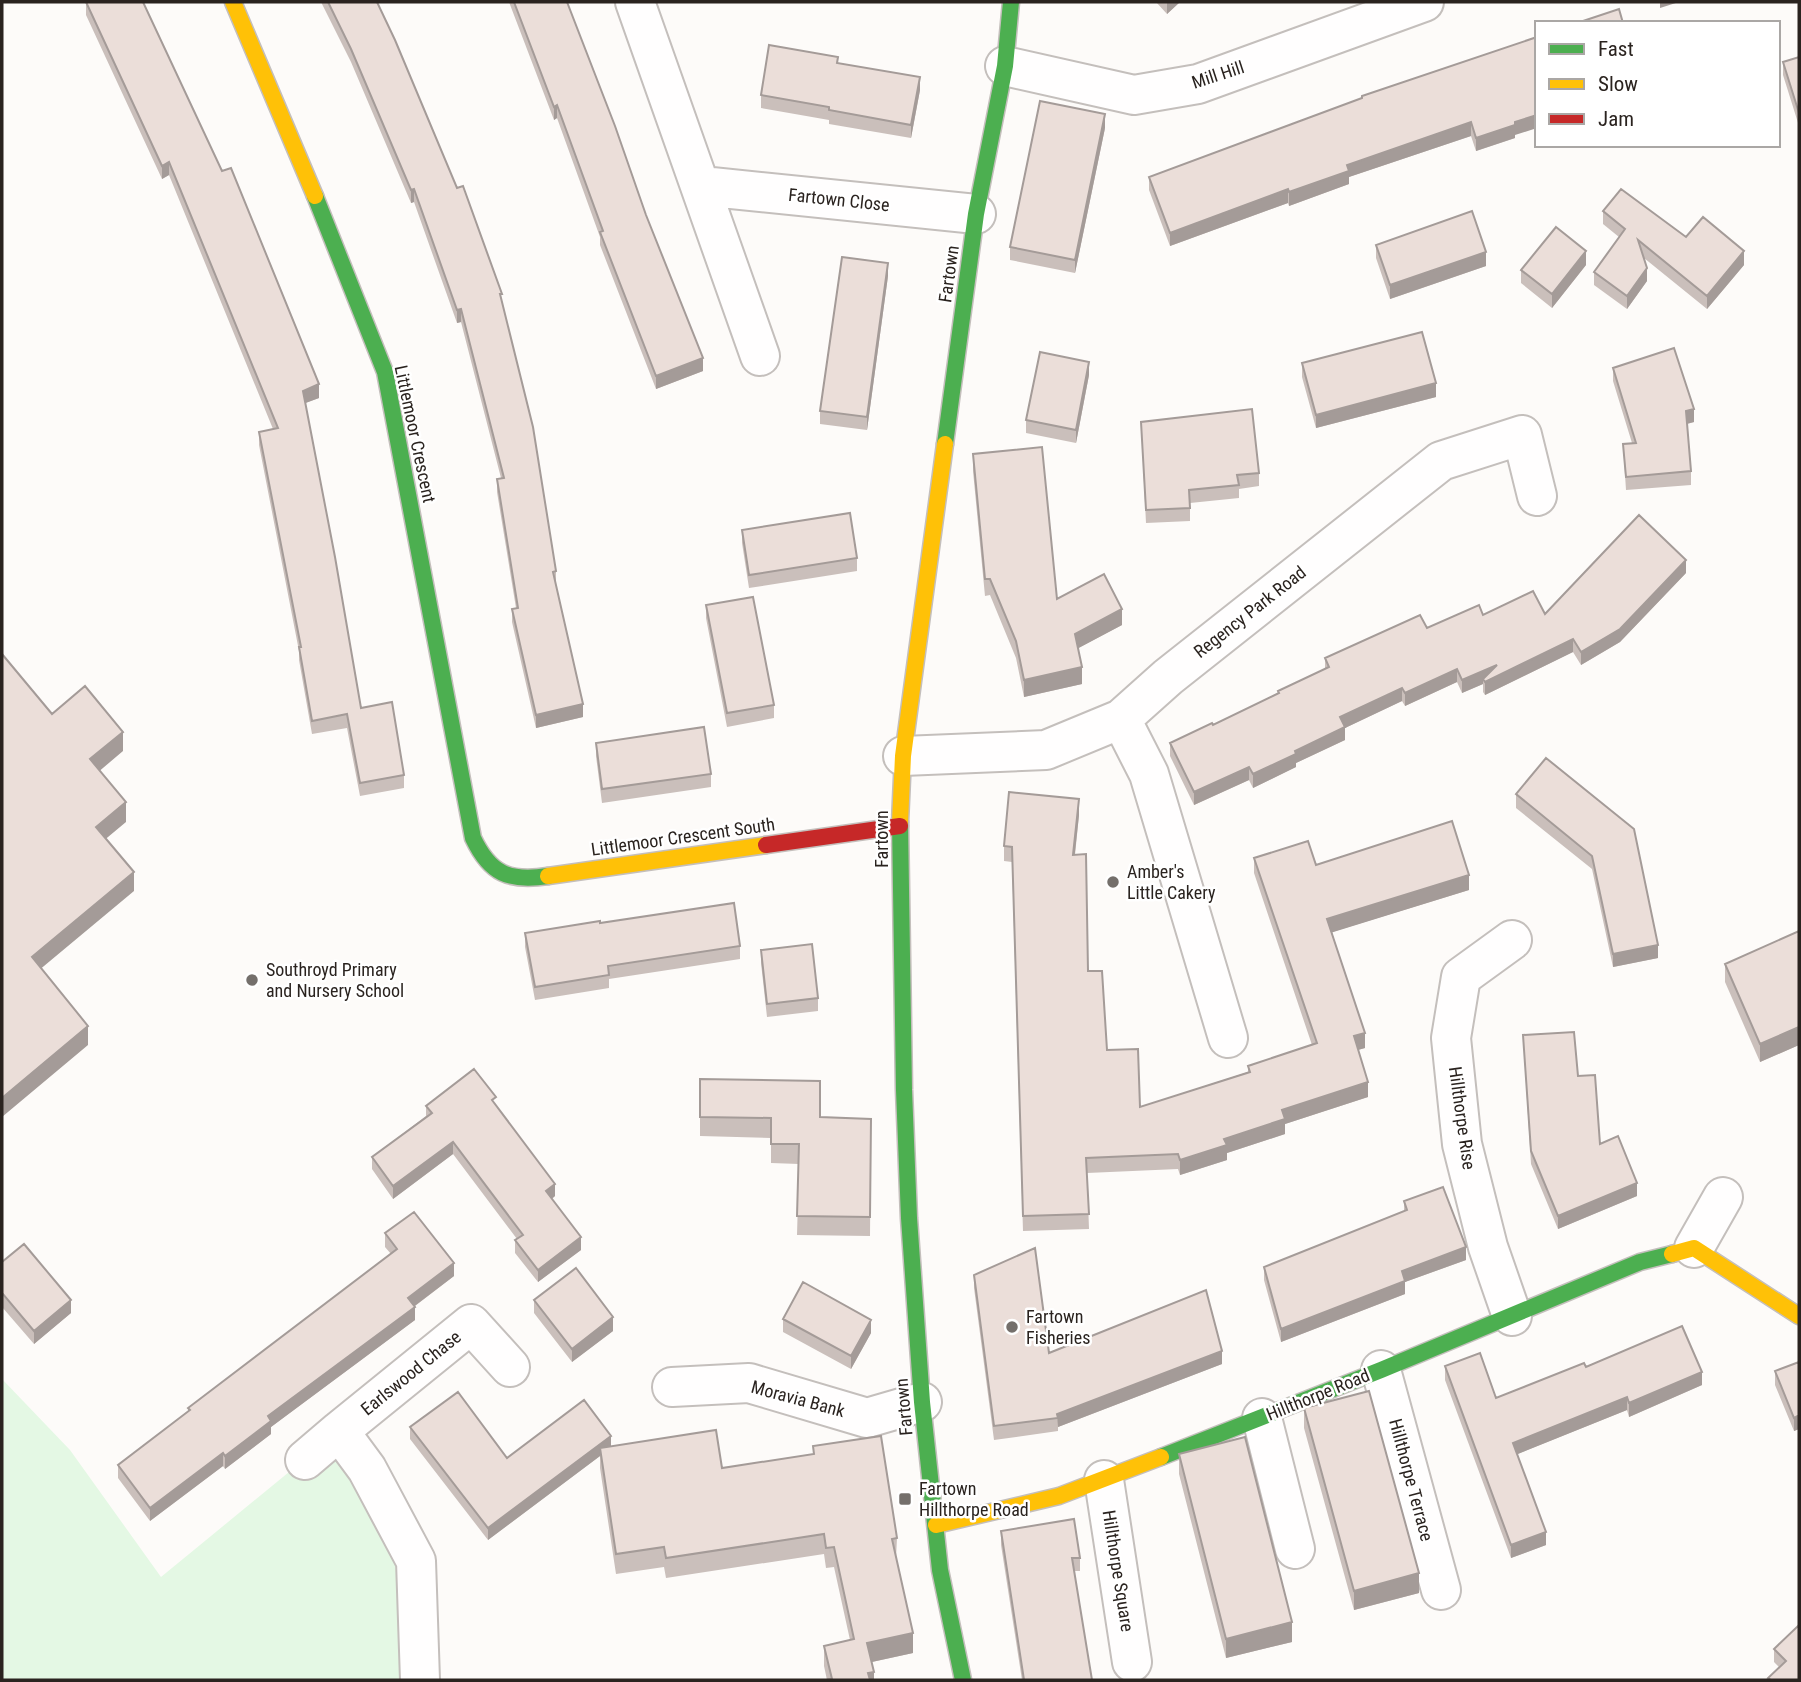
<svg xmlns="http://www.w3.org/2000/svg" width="1801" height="1682" font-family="'Roboto Condensed',sans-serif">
<rect width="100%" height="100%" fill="#fdfbf9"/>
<path fill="#e4f8e4" d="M2,1379L70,1450L161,1577L339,1431L416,1561L420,1680H2Z"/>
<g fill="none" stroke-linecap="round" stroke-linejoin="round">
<defs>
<path id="street" d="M635,2L760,356
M1005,66L1134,95L1198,84L1424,2
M702,186L976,214
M1121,719L1149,774L1228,1038
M903,756L1046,750L1121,719L1168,677L1441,461L1522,435L1537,496
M1694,1248L1723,1197
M1512,1316L1488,1247L1462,1144L1451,1038L1461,977L1512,940
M1381,1370L1441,1590
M672,1387L749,1383L867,1418L922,1402
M1262,1418L1295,1549
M305,1460L339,1431
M1104,1480L1132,1662
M420,1680L416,1561L367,1469L339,1431L471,1324L510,1367"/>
<path id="fast" d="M315,196L385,372L473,838C490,874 509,882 548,876
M945,444L976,214L1005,66L1011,2
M900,822L904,1090L909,1218L922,1402L940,1570L963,1680
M1161,1457L1381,1370L1640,1262L1672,1254"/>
<path id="slow" d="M233,2L315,196
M900,822L903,756L945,444
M548,876L766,845
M1672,1254L1694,1248L1799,1316
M936,1525L1059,1496L1161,1457"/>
<path id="jam" d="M766,845L900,826"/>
</defs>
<use href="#street" stroke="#c4bfbc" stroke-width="42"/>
<use href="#fast" stroke="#c4bfbc" stroke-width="19"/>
<use href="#slow" stroke="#c4bfbc" stroke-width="19"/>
<use href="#jam" stroke="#c4bfbc" stroke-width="19"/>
<use href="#street" stroke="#fffefe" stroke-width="38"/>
<use href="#fast" stroke="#4caf50" stroke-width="16"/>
<use href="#slow" stroke="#ffc107" stroke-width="16"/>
<use href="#jam" stroke="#c62828" stroke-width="16"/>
</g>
<path fill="#cabfbb" d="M86,2L319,398L305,403L361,708L404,775V788L360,796L347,728L312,734L299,660V651L259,445V432L273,429L169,175L162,179L86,15Z
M321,2H377L502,302L556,571V585H555L583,717L536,728L512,622V609L516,608L497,492V479L501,478L461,322L457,323L414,202L411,203L351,62Z
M509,2H567L703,371L656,389L600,245V237L557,118L554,120Z
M1156,2H1180L1167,14Z
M1799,57V126L1783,75V62Z
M838,63L920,90L911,138L829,124V120L761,108V95Z
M1362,96L1515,135V138L1476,151L1471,136L1349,177V184L1289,206L1288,203L1170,246L1149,190V177L1362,99Z
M1105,128L1075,273L1010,260V247Z
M1603,211L1744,265L1707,309L1644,258L1647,281L1627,309L1594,285V272L1619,237L1603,224Z
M1376,245L1486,266L1390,299L1376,258Z
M1586,265L1552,308L1521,283V270Z
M888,276L867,430L820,424V411Z
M1302,363L1436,397L1316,428L1302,377Z
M1613,368L1694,422L1687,424L1691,471V485L1626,490L1623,444L1632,443L1613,381Z
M1089,375L1076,443L1026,433V420Z
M1141,422L1259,473V486L1239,489V498L1190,503V521L1146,523Z
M973,454L1057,599L1122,625L1078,648L1082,684L1024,697L1016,658L990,595L985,596L973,471Z
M742,530L857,558V571L749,588L742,543Z
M1686,573L1620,642L1581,665L1573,652L1485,695L1483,692V684L1462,693L1457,682L1405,706L1402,701L1345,728V740L1296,763V767L1253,788L1249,780L1194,805L1170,756V743L1213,725L1278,693V691L1325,669V658L1427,628L1483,615L1545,614Z
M706,605L774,705V718L727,727L706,618Z
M596,743L711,774V787L602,803L596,756Z
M1546,758L1658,958L1613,967L1592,869L1516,808V794Z
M1079,815L1075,855L1088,971L1107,1050L1140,1107L1248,1072V1066L1312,1045L1254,873V858L1316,865L1469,890L1332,932L1365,1048L1358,1050L1368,1097L1285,1124V1134L1227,1153V1160L1180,1175L1178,1169L1087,1173L1089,1229L1023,1231L1012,862L1004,861V846Z
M1799,931V1045L1760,1062L1725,982V964Z
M525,933L740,946V959L609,979V988L535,1000L525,947Z
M761,950L818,998V1011L767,1017L761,963Z
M1523,1035L1578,1076L1600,1144L1637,1196L1558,1229L1531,1164Z
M700,1079L820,1117L871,1119L870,1236L797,1235L799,1164L771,1163V1138L700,1136Z
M426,1106H496L555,1196L552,1199L581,1250L538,1282L515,1253V1240L517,1239L453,1154L393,1199L372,1169V1157L426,1116Z
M1404,1201L1466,1260L1405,1282V1294L1281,1342L1264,1280V1267L1404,1212Z
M385,1233L454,1276L415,1306V1320L271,1427V1434L225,1469L223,1466L150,1521L118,1478V1465L188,1411V1408L391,1254L385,1247Z
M2,1262L71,1313L34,1344L2,1307Z
M974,1275L1049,1353L1222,1364L1058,1427V1431L994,1440L974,1288Z
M534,1300L613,1331L572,1362L534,1313Z
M783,1319L871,1333L851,1369L783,1332Z
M1799,1362V1429L1794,1431L1775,1385V1371Z
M1445,1366L1496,1398L1586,1367L1702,1385L1629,1417L1627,1410L1517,1454L1546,1545L1511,1558L1445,1380Z
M1304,1408L1419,1593L1354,1610L1304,1428Z
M410,1427L507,1458L611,1446L722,1468L813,1455V1446L897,1538L896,1558L913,1653L872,1662L874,1680H827L824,1666V1646L850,1640L834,1567L826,1568L824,1554L666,1578L664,1567L616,1574L600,1468V1456L488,1540L410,1439Z
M1179,1454L1292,1642L1226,1658L1179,1474Z
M1001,1531L1080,1558V1571H1074L1092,1680H1022L1001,1545Z
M1799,1625V1680H1768V1678L1779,1667L1774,1662V1649Z"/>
<path fill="#a49b98" d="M1167,2H1180L1167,14Z
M1660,2H1679L1660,8Z
M920,77V90L911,138V125Z
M557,105V118L554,120V107Z
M1105,114V128L1075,273V260Z
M1537,115V128L1515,135V138L1476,151V138L1515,122Z
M1471,122V136L1349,177V184L1289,206V192L1347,165Z
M169,162V175L162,179V166Z
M414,189V202L411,203V190Z
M1288,189V203L1170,246V233Z
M1586,251V265L1552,308V294Z
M1744,251V265L1707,309V296Z
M1486,252V266L1390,299V285Z
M888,263V276L867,430V417Z
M1647,268V281L1627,309V296Z
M461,309V322L457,323V310Z
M703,358V371L656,389V376Z
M1089,362V375L1076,443V430Z
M1436,383V397L1316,428V415Z
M319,384V398L303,404V391Z
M1694,409V422L1686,424V411Z
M1686,560V573L1620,642L1581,665V652Z
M1122,609V625L1075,650V634Z
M1573,639V652L1485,695V682L1483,679V684L1462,693V680L1497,665Z
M1082,667V684L1024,697V680Z
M1457,669V682L1405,706V693Z
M1402,688V701L1345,728V740L1296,763V767L1253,788V774L1295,751L1340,717Z
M583,704V717L536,728V715Z
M123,732V751L90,779V759Z
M1249,767V780L1194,805V792Z
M1079,799V815L1073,870V855Z
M126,802V822L96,847V827Z
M134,872V891L32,976V957Z
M1469,875V890L1327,934V919Z
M1658,945V958L1613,967V954Z
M88,1026V1045L2,1117V1098Z
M1799,1027V1045L1760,1062V1044Z
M1365,1033V1048L1354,1051V1036Z
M1368,1082V1097L1285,1124V1134L1227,1153V1160L1180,1175V1160L1282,1110Z
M453,1142V1154L393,1199V1186Z
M1637,1183V1196L1558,1229V1216Z
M555,1184V1196L546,1203V1191Z
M581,1237V1250L538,1282V1270Z
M1466,1247V1260L1405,1282V1294L1281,1342V1329L1402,1271Z
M454,1263V1276L408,1311V1298Z
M71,1300V1313L34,1344V1331Z
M415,1307V1320L271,1427V1434L225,1469V1456L268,1416Z
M613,1317V1331L572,1362V1349Z
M871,1320V1333L851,1369V1356Z
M1222,1351V1364L1058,1427L1057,1414Z
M1702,1372V1385L1629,1417V1403Z
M1627,1397V1410L1513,1456V1443Z
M1799,1415V1429L1794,1431V1418Z
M611,1436V1448H600V1456L488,1540V1528Z
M223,1453V1466L150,1521V1508Z
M1546,1532V1545L1511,1558V1545Z
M1419,1573V1593L1354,1610V1591Z
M1292,1622V1642L1226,1658V1639Z
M913,1633V1653L867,1663V1643Z
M874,1672V1680H868V1673Z"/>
<path fill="#ebded9" stroke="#a49b98" stroke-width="2" d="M86,2H143L222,171L231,168L319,384L303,391L335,557L361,708L392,702L404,775L360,783L347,714L312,721L299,647H301L259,432L278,428L169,162L162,166Z
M328,2H377L395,40L457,188L463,186L502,294H500L533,427L556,571L553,572L583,704L536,715L512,609L518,608L497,479L504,478L461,309L457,310L414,189L411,190L351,49Z
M514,2H567L615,126L646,215L703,358L656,376L600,232L603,231L557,105L554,107Z
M1619,9L1623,23H1577Z
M1537,37V115L1515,122V125L1476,138L1471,122L1347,165L1349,171L1289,192L1288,189L1170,233L1149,177L1362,98V96Z
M769,45L838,57L837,63L920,77L911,125L829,110V107L761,95Z
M1799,57V113L1783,62Z
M1040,101L1105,114L1075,260L1010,247Z
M1621,189L1686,237L1703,217L1744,251L1707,296L1638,240L1647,268L1627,296L1594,272L1625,229L1603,211Z
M1472,211L1486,252L1390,285L1376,245Z
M1556,227L1586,251L1552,294L1521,270Z
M842,257L888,263L867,417L820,411Z
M1422,332L1436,383L1316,415L1302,363Z
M1674,348L1694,409L1686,411L1691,471L1626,477L1623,444L1636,443L1613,368Z
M1040,352L1089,362L1076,430L1026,420Z
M1252,409L1259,473L1237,475L1239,485L1189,490L1190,508L1146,510L1141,422Z
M1042,447L1057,599L1104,574L1122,609L1075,634L1082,667L1024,680L1016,641L990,579H985L973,454Z
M850,513L857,558L749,575L742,530Z
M1639,515L1686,560L1620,629L1581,652L1573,639L1485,682L1483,679L1497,665L1462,680L1457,669L1405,693L1402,688L1340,717L1345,727L1295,751L1296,754L1253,774L1249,767L1194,792L1170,743L1212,723L1213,725L1279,693L1278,691L1329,667L1325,658L1420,615L1427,628L1479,605L1483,615L1533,591L1545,614Z
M753,597L774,705L727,713L706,605Z
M2,654L52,714L85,686L123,732L90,759L126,802L96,827L134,872L32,957L88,1026L2,1098Z
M704,727L711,774L602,789L596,743Z
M1546,758L1634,829L1658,945L1613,954L1592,856L1516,794Z
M1009,792L1079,799L1073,855L1086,854L1088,971H1102L1107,1050L1138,1049L1140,1107L1250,1072L1248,1066L1317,1043L1254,858L1308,841L1316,865L1452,821L1469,875L1327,919L1365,1033L1354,1036L1368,1082L1282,1110L1285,1119L1224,1139L1227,1145L1180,1160L1178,1154L1086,1158L1089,1214L1023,1216L1012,847L1004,846Z
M734,903L740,946L608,966L609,975L535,987L525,933L600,921V923Z
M1799,931V1027L1760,1044L1725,964Z
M812,944L818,998L767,1004L761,950Z
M1574,1032L1578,1076L1595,1075L1600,1144L1618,1136L1637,1183L1558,1216L1531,1151L1523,1035Z
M474,1069L496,1097L492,1100L555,1184L546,1191L581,1237L538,1270L515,1240L523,1235L453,1142L393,1186L372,1157L432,1113L426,1106Z
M700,1079L820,1081V1117L871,1119L870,1217L797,1216L799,1144H771V1118L700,1117Z
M1443,1187L1466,1247L1402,1271L1405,1281L1281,1329L1264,1267L1407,1210L1404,1201Z
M414,1212L454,1263L408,1298L415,1307L268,1416L271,1421L225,1456L223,1453L150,1508L118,1465L190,1410L188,1408L397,1249L385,1233Z
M24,1244L71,1300L34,1331L2,1293V1262Z
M1035,1248L1049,1353L1206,1290L1222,1351L1057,1414L1058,1418L994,1426L974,1275Z
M576,1268L613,1317L572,1349L534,1300Z
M803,1282L871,1320L851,1356L783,1319Z
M1682,1326L1702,1372L1629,1403L1627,1397L1513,1443L1546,1532L1511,1545L1445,1366L1480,1353L1496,1398L1584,1363L1586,1367Z
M1799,1362V1415L1794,1418L1775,1371Z
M1369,1391L1419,1573L1354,1591L1304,1408Z
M458,1392L507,1458L584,1400L611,1436L488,1528L410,1427Z
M716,1430L722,1468L814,1454L813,1446L881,1436L897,1538L892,1539L913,1633L867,1643L874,1672L868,1673L870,1680H826L832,1679L824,1646L854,1639L834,1547L826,1548L824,1534L666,1558L664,1547L616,1554L600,1448Z
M1245,1437L1292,1622L1226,1639L1179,1454Z
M1074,1519L1080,1558H1072L1092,1680H1024L1001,1531Z
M1799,1625V1680H1771L1768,1678L1786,1661L1774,1649Z"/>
<g fill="#746f6b" stroke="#fff" stroke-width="2.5">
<circle cx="1113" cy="882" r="7"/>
<circle cx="252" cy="980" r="7"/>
<circle cx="1012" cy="1327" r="7"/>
<rect x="898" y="1492" width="14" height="14" rx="3.5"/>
</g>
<g text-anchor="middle" stroke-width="5" stroke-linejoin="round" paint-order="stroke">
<g font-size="18" fill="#2a231f" stroke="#fff">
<text transform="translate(1218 75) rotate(-18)" y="6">Mill Hill</text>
<text transform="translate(839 200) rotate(6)" y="6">Fartown Close</text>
<text transform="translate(949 274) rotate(-82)" y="6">Fartown</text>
<text transform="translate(415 434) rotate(78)" y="6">Littlemoor Crescent</text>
<text transform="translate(1250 612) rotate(-38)" y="6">Regency Park Road</text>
<text transform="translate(683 837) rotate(-8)" y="6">Littlemoor Crescent South</text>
<text transform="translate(882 839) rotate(-90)" y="6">Fartown</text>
<text transform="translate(1462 1118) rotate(82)" y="6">Hillthorpe Rise</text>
<text transform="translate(411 1373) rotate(-39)" y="6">Earlswood Chase</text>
<text transform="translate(1318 1395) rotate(-22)" y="6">Hillthorpe Road</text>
<text transform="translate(798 1399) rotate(15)" y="6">Moravia Bank</text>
<text transform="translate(904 1407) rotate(-95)" y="6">Fartown</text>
<text transform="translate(1411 1480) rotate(75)" y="6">Hillthorpe Terrace</text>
<text transform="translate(1118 1571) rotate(81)" y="6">Hillthorpe Square</text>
</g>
<g font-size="18" fill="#2a231f" stroke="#fff" text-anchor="start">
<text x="1127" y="878">Amber's<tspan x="1127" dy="21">Little Cakery</tspan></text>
<text x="266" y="976">Southroyd Primary<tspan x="266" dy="21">and Nursery School</tspan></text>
<text x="1026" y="1323">Fartown<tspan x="1026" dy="21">Fisheries</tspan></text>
<text x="919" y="1495">Fartown<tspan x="919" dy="21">Hillthorpe Road</tspan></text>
</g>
</g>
<rect width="1801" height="1682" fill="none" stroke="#2a231f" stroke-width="7"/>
<rect x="1535" y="21" width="245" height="126" fill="#ffffff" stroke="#aaa7a5" stroke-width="2"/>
<rect x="1549" y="44" width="35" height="10" fill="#4caf50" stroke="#aaa7a5" stroke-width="2"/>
<text x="1598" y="56" font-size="21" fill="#2a231f">Fast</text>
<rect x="1549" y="79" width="35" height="10" fill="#ffc107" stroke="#aaa7a5" stroke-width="2"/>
<text x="1598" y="91" font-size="21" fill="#2a231f">Slow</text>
<rect x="1549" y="114" width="35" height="10" fill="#c62828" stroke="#aaa7a5" stroke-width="2"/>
<text x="1598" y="126" font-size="21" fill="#2a231f">Jam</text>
</svg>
